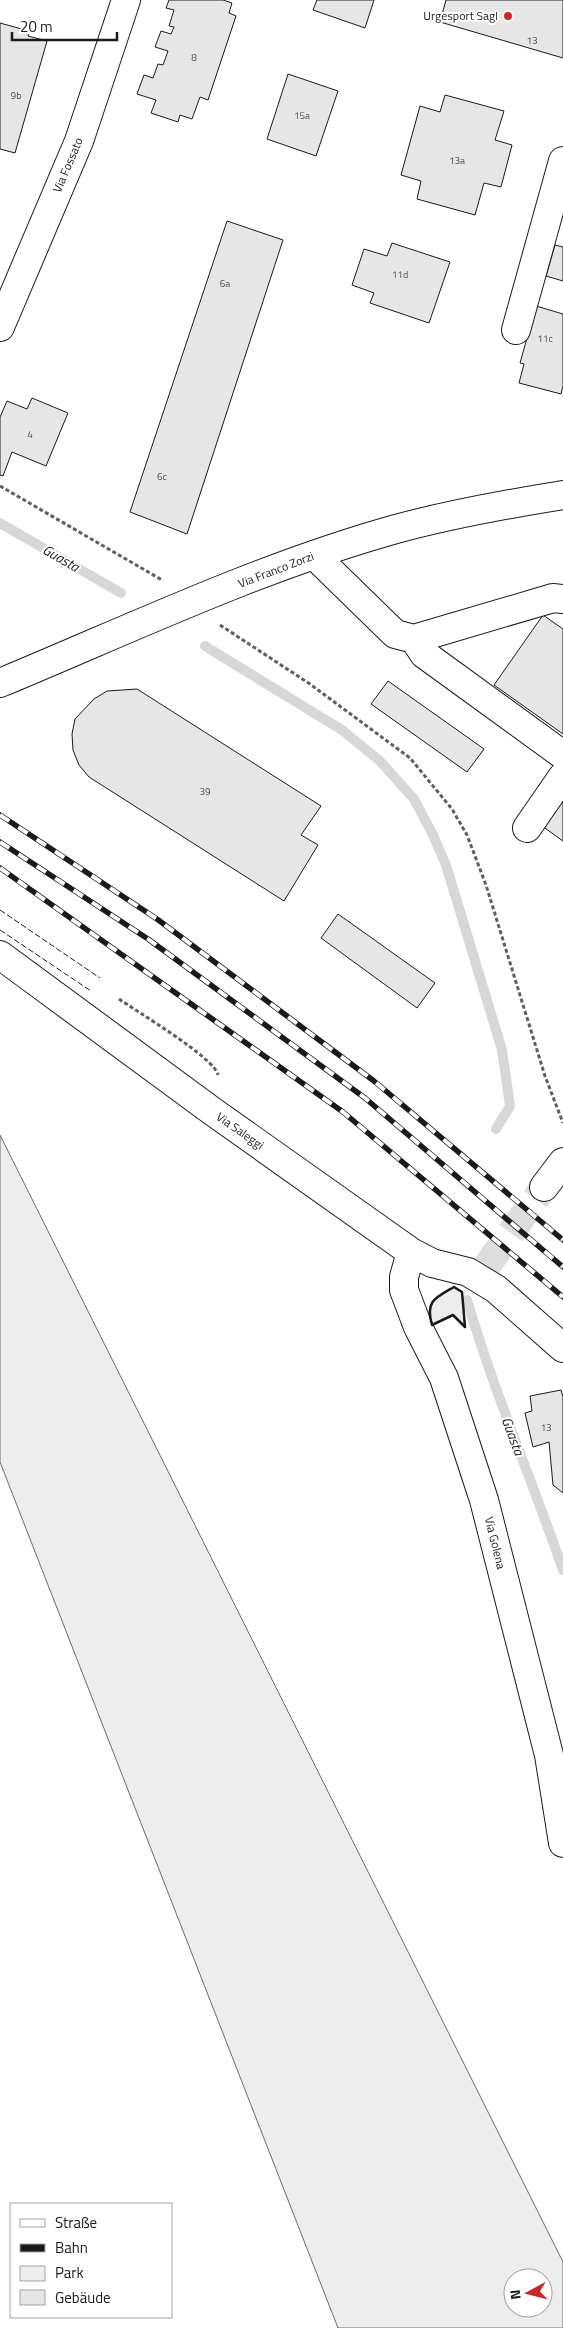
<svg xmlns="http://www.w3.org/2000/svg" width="563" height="2328" font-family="'Titillium Web',sans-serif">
<rect width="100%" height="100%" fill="#fff"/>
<path fill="#ededed" stroke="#6a6a6a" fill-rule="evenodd" d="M0,1135L563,2262V2328H338L0,1462ZM513,2278H543V2308H513Z
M454,1287L462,1292L465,1327L453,1315L432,1325C425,1301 435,1298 454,1287Z"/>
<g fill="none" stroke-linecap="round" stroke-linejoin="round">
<path stroke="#d7d7d7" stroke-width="10" d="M0,523L121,593
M205,646L342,730L380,761L414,799L432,833L446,865L502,1050L510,1106L496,1129
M467,1300C494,1392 532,1480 563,1570"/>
</g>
<path fill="#e6e6e6" stroke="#1a1a1a" d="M169,0H223L232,3L229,13L236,16L208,100L200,97L192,119L180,115L178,122L151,113L156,100L137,94L144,75L153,78L158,64L163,65L168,51L155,47L161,31L171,34L174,27L169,26L174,10L166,8Z
M317,0H374L365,28L313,10Z
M446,0H563V58L440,22Z
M0,23L29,31L28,36L47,41L15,153L0,149Z
M288,74L338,91L316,156L267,139Z
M445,95L504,111L495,140L512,145L501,187L484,183L475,215L417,199L421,181L401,175L420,106L440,112Z
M227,221L283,240L187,534L130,512Z
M392,243L450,262L429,323L370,303L374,293L352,285L364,249L387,256Z
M555,245L563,247V281L546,276Z
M536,306L563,314V386L561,394L519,383L524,364L520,363Z
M32,398L68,413L46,466L12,452L3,476L0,475V417L7,401L27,409Z
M543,615L563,629V734L494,685Z
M388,681L484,749L467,772L371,704Z
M137,689L321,806L301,835L318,845L284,901L89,777L79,765L73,750L72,734L75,719L94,699L107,691Z
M563,796V841L542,826Z
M338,914L435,983L417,1008L321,938Z
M561,1390L563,1397V1493L553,1485L549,1442L533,1447L525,1413L532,1411L530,1396Z"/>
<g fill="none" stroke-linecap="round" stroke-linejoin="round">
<path stroke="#ddd" stroke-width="28" stroke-dasharray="28 14" stroke-linecap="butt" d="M486,1267L544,1187"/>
<defs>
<path id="minor" d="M0,327L79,141L126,0
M516,330L563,161
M314,555L395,634L414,639L553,598L563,599
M414,639L424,654L563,755
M527,828L563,776
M0,955L212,1111L411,1252L432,1263L468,1272L496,1289L563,1348
M544,1187L563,1162
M411,1252L404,1277V1290L418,1327L444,1378L484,1500L549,1755L563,1843"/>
<path id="major" d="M0,683C130,629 260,567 396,529C451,514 507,504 563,495"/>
</defs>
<use href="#minor" stroke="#1a1a1a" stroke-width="30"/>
<use href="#major" stroke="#1a1a1a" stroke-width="30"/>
<path stroke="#5f5f5f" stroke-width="3" stroke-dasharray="4 2.5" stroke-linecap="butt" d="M0,486L162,580
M220,625L310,684L410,758L452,809L467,835L486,885L545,1076L563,1123
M119,999C136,1011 215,1058 218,1075"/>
<use href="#minor" stroke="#fff" stroke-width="28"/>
<use href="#major" stroke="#fff" stroke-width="28"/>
<defs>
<path id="rail" d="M0,815L157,919L374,1081L563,1240
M0,842L148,939L365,1098L563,1267
M0,868L343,1112L563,1297"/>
</defs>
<use href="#rail" stroke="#1a1a1a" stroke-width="5.5"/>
<use href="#rail" stroke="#fff" stroke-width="4" stroke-dasharray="11" stroke-linecap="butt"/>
<path stroke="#1a1a1a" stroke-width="1" stroke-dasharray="6 2.5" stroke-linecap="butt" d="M0,910L100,978
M0,930L91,991"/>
<path stroke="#1a1a1a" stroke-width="2.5" d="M454,1287L462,1292L465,1327L453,1315L432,1325C425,1301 435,1298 454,1287Z"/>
</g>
<circle fill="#c62828" stroke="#fff" stroke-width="2" cx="508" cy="16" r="5"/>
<g text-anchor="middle" stroke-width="4" stroke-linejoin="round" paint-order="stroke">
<g font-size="10" fill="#4d4d4d">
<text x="532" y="44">13</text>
<text x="194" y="61">8</text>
<text x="16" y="99">9b</text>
<text x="302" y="119">15a</text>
<text x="457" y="164">13a</text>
<text x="400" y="278">11d</text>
<text x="225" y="287">6a</text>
<text x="545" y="342">11c</text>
<text x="30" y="438">4</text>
<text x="162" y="480">6c</text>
<text x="205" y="795">39</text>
<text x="546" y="1431">13</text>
</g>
<g font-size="12" fill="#1a1a1a" stroke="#fff" text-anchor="end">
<text x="498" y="20">Urgesport Sagl</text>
</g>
<g font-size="12" fill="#1a1a1a" stroke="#fff">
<text transform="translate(68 165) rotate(-67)" y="4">Via Fossato</text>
<text transform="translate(276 570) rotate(-21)" y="4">Via Franco Zorzi</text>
<text transform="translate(240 1131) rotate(35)" y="4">Via Saleggi</text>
<text transform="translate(495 1543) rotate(76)" y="4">Via Golena</text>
</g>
<g font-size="14" font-style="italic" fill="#1a1a1a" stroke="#fff">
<text transform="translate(61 558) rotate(30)" y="5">Guasta</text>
<text transform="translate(513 1436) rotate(70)" y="5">Guasta</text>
</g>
</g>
<rect x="10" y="2203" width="162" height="115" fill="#ffffff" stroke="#a3a3a3"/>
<rect x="20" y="2219" width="25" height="8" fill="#ffffff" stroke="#a3a3a3"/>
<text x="55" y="2228" font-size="15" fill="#1a1a1a">Straße</text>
<rect x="20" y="2244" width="25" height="8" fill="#1a1a1a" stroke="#a3a3a3"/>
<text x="55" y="2253" font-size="15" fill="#1a1a1a">Bahn</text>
<rect x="20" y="2266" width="25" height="15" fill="#ededed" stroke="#a3a3a3"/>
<text x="55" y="2278" font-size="15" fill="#1a1a1a">Park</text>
<rect x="20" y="2290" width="25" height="15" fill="#e6e6e6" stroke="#a3a3a3"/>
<text x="55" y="2303" font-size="15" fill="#1a1a1a">Gebäude</text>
<g transform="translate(528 2293) rotate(263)"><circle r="24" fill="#ffffff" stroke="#a3a3a3"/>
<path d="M0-4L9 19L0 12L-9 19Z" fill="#c62828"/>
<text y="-8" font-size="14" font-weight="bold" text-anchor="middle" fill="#1a1a1a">N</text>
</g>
<path d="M12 32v8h105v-8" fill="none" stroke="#1a1a1a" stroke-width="2.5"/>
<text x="20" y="32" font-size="15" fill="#1a1a1a" stroke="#ffffff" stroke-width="4" paint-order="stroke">20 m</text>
</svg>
